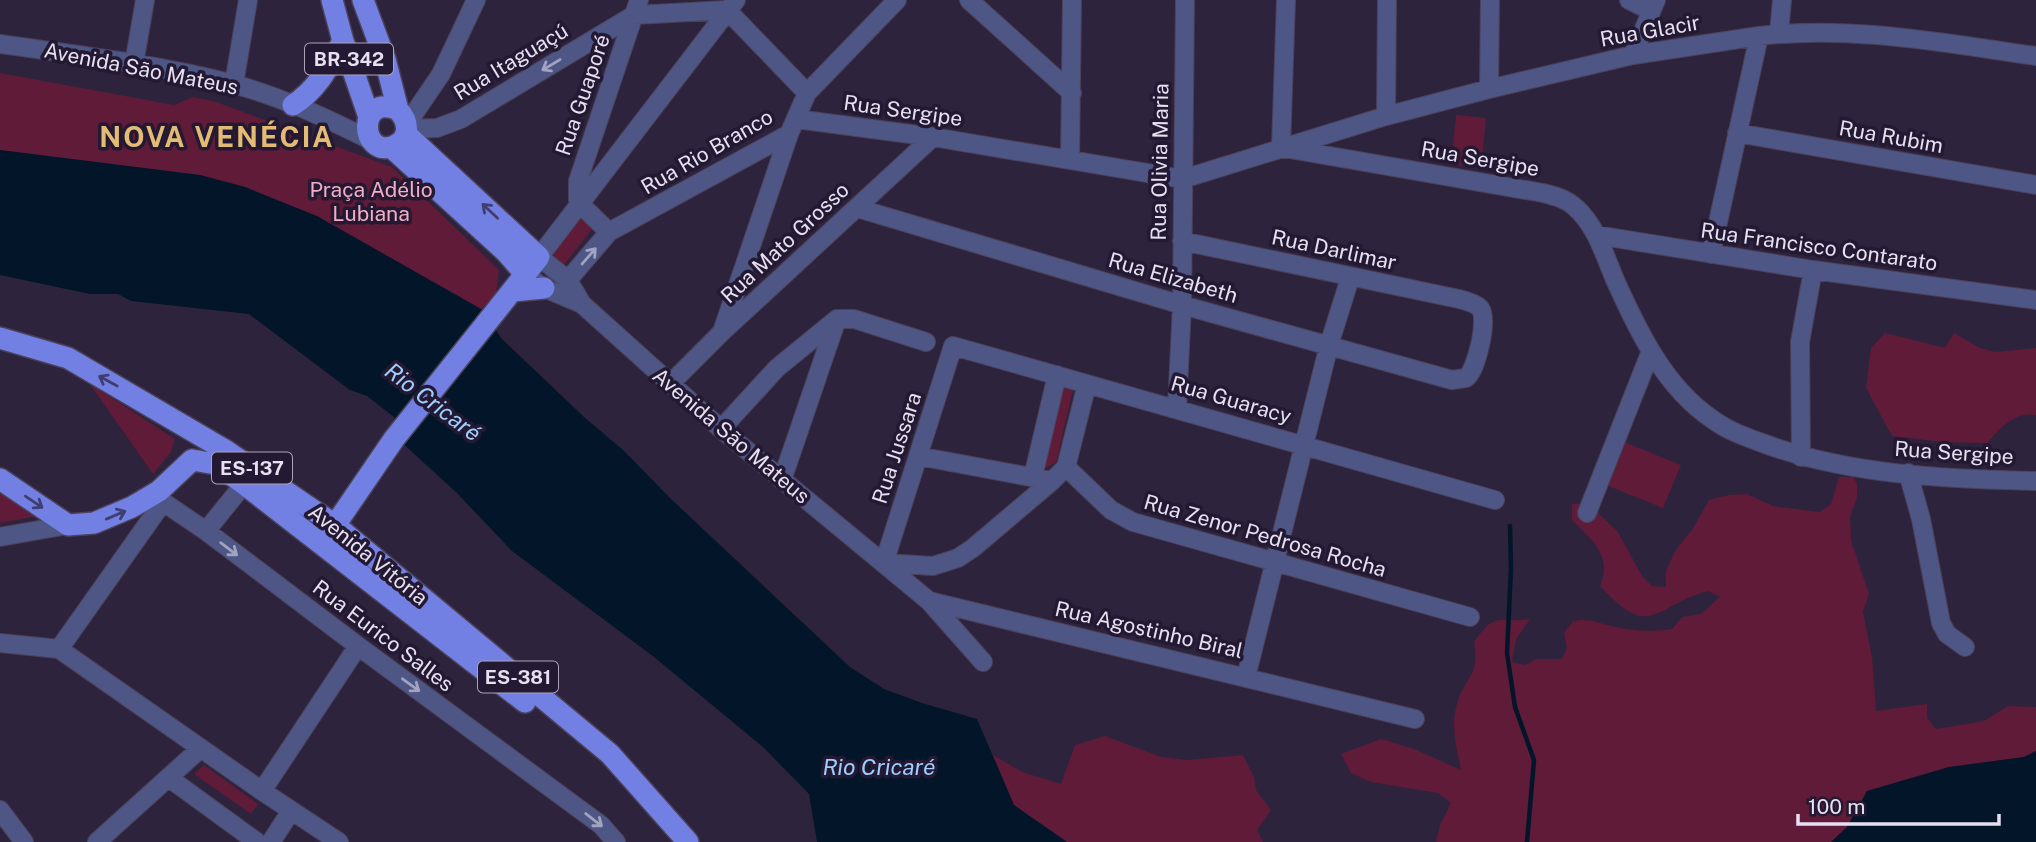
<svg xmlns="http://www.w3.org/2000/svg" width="2036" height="842" font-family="'Public Sans',sans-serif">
<rect width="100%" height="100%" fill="#2e233c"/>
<path fill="#601b39" d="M0,73L174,105L193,97L216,102L392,167L499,270L496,294L481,309L317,217L245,187L200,175L0,150Z
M1456,115L1486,118L1481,167L1451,165Z
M585,212L597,223L563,266L551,257Z
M1885,333L1945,348L1954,333L1980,348L1995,352L2036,348V415C2015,411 2000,428 1987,443L1943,442L1892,436L1866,388L1871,348Z
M90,384L175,439L171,452L153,474Z
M1061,386L1073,390L1056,462L1046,468L1042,460Z
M1624,442L1681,465L1663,508L1606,485Z
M1839,477H1853L1857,484V497L1850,517L1851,540L1869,594L1863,612L1872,657L1876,711L1927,704V718L1936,729L1984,721L2008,706L2036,707V751L2024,757L1949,767L1867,791L1847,827L1831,842H1436L1440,825L1451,803L1438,793L1371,782L1351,773L1341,754L1381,739L1414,749L1461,770C1457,749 1450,725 1457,704C1465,675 1480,678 1474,642C1497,610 1496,624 1530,619L1516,639L1512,662L1525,665L1537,659H1562L1567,648L1564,633L1573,621C1591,618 1594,622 1611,626C1630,631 1653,632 1672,629L1682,617L1701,614L1720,597L1708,591C1652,606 1652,642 1600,586C1613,556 1592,540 1572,520V504L1588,503L1618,532L1642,576L1652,586L1666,587V571L1675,551L1694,527L1709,500L1729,495L1747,494L1773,506L1820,512L1831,504Z
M0,494L10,495L38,516L0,523Z
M1105,736L1161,757L1188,760L1243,755L1254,777L1256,790L1271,810L1257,830L1263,842H1067L1014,805L993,755L1022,772L1061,784L1075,745Z
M204,765L258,804L251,814L194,774Z"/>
<path fill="#031528" d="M0,150L200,175L245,187L317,216L481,309L502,339L584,417L623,450L672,500L850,667L884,689L922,703L977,719L1014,805L1067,842H817L809,794L763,747L654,657L512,551L457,493L400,441L394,417L367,396L350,390L249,314L131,301L118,294H90L0,275Z
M2036,751V842H1831L1847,827L1867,791L1949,767L2024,757Z"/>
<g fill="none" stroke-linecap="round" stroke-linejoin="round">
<path stroke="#031528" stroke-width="4.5" d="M1510,526L1511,569L1507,653L1515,707L1534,760L1527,842"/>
<defs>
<path id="minor" d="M969,0L1072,93
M1629,0L1651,11
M727,10L807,93
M1779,33L1782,0
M0,44C78,55 157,64 233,84C282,97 328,119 372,141
M1633,55L1656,0
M134,64L145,0
M234,84L248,0
M1489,89L1490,0
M1386,116L1387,0
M796,119L933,137L1183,179L1386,116L1489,89L1633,55L1759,36C1852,25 1944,43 2036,56
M407,124L441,74L476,0
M407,129L437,128L461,119L634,15L727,10
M1737,133L2036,185
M1281,147L1286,0
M1284,148L1543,193C1555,196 1567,199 1576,208C1597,227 1605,257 1616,282C1639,333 1665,387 1712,419C1728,431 1746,437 1765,444C1850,475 1945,479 2036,481
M1070,160L1072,0
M857,208L1182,305L1452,380L1466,378C1476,371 1489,319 1480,308C1475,303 1466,301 1459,299L1182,241
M609,232L581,205L578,200V181L639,0
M1596,235L1813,270L2036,300
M1711,254L1759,36
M533,280L544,288L582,304L721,429L929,601L1415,719
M568,280L609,232L789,134
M582,304L568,280L539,257L736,0
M837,319H854L926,342
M722,332L789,134L807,93L897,0
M669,385L722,332L933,137
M1177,408L1182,305L1185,0
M721,429L777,368L837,319
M918,456L1052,481
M1801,457L1800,342L1813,270
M1066,467L1111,510L1133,522L1470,617
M1908,473L1921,519L1941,623L1947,634L1965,647
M1033,477L1057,375
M782,480L837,319
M159,491L163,502L206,531L358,646L601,825L616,842
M1587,513L1651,351
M206,531L244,484
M0,537L68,525
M884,563L953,346L1495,500
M884,563L933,566L958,558L973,548L1052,481L1066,467L1087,384
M929,601L983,662
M0,643L59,649L262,791L339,842
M59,649L163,502
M1246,677L1329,345L1350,278
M169,778L257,842
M262,791L358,646
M0,810L24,842
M97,842L201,748
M271,842L291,811"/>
<path id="major" d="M332,0L343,41L369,117
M363,0L385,59L398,110C409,121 411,139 394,146C359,159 357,92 398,110
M293,105C318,89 329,66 343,41
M391,147L506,252L526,275
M513,291L544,288
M0,338L68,358L225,450L335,525L610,754L688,842
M192,460L216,464L244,484L525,702
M0,479L68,525L94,523L132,507L159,491L192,460
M329,534L394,439L539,257L406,134"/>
</defs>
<use href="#minor" stroke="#4b4159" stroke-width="20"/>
<use href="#major" stroke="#4b4159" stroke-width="24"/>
<use href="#minor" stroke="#4e5686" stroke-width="18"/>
<use href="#major" stroke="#7380e3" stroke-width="21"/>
</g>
<defs><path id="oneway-shaft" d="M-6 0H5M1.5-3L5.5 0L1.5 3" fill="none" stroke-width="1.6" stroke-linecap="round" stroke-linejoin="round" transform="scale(1.75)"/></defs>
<g stroke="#a2a2c1">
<use href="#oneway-shaft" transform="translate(551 65) rotate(149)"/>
<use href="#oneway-shaft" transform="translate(589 256) rotate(-49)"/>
<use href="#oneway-shaft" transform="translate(229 549) rotate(37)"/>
<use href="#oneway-shaft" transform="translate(411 685) rotate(36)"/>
<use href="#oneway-shaft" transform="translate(594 820) rotate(38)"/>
</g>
<g stroke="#403d70">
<use href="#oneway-shaft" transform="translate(490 211) rotate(-137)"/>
<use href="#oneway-shaft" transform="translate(108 381) rotate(-151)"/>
<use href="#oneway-shaft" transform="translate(34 502) rotate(34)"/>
<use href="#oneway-shaft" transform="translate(116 515) rotate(-23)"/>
</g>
<g text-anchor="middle" stroke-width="7" stroke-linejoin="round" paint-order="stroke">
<g fill="#241932" stroke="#aca4b8" stroke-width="2">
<rect x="305" y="43.5" width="88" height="31" rx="5"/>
<rect x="212" y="452.5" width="80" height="31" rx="5"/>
<rect x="478" y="661.5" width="80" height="31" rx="5"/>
</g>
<g font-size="19" font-weight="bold" fill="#e6e0f1">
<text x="349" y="66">BR-342</text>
<text x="252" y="475">ES-137</text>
<text x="518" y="684">ES-381</text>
</g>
<g font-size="21" fill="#e6e0f1" stroke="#241932">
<text transform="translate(1650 31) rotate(-10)" y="7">Rua Glacir</text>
<text transform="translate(511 62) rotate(-31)" y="7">Rua Itaguaçú</text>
<text transform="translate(141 69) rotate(11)" y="7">Avenida São Mateus</text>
<text transform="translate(583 95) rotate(-71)" y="7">Rua Guaporé</text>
<text transform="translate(903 111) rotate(8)" y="7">Rua Sergipe</text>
<text transform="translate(1891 137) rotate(10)" y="7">Rua Rubim</text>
<text transform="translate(707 152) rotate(-30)" y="7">Rua Rio Branco</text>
<text transform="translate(1480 159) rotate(10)" y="7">Rua Sergipe</text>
<text transform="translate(1160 162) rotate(-89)" y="7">Rua Olivia Maria</text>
<text transform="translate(785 243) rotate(-43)" y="7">Rua Mato Grosso</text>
<text transform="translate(1819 247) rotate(8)" y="7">Rua Francisco Contarato</text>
<text transform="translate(1334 250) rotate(12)" y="7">Rua Darlimar</text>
<text transform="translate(1173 278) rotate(16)" y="7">Rua Elizabeth</text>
<text transform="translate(1231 400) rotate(16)" y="7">Rua Guaracy</text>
<text transform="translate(731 436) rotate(40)" y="7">Avenida São Mateus</text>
<text transform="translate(897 448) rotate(-72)" y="7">Rua Jussara</text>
<text transform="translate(1954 453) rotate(4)" y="7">Rua Sergipe</text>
<text transform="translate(1265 536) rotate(16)" y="7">Rua Zenor Pedrosa Rocha</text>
<text transform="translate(368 555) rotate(39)" y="7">Avenida Vitória</text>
<text transform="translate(1149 630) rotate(13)" y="7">Rua Agostinho Biral</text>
<text transform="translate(383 636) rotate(37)" y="7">Rua Eurico Salles</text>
</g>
<g font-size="21" fill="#f3adc4" stroke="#241932">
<text x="371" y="197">Praça Adélio<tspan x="371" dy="24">Lubiana</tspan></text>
</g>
<g font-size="23" font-style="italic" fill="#9cceff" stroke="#241932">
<text transform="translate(433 402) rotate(37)" y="8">Rio Cricaré</text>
<text x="879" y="775">Rio Cricaré</text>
</g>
<g font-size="28" font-weight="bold" letter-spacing="2" fill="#e4bb75" stroke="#241932">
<text x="217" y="147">NOVA VENÉCIA</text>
</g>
</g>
<path d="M1798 814v10h201v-10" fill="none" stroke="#e6e0f1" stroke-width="3.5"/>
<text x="1808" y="814" font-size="21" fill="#e6e0f1" stroke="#241932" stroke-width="5" paint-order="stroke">100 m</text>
</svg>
